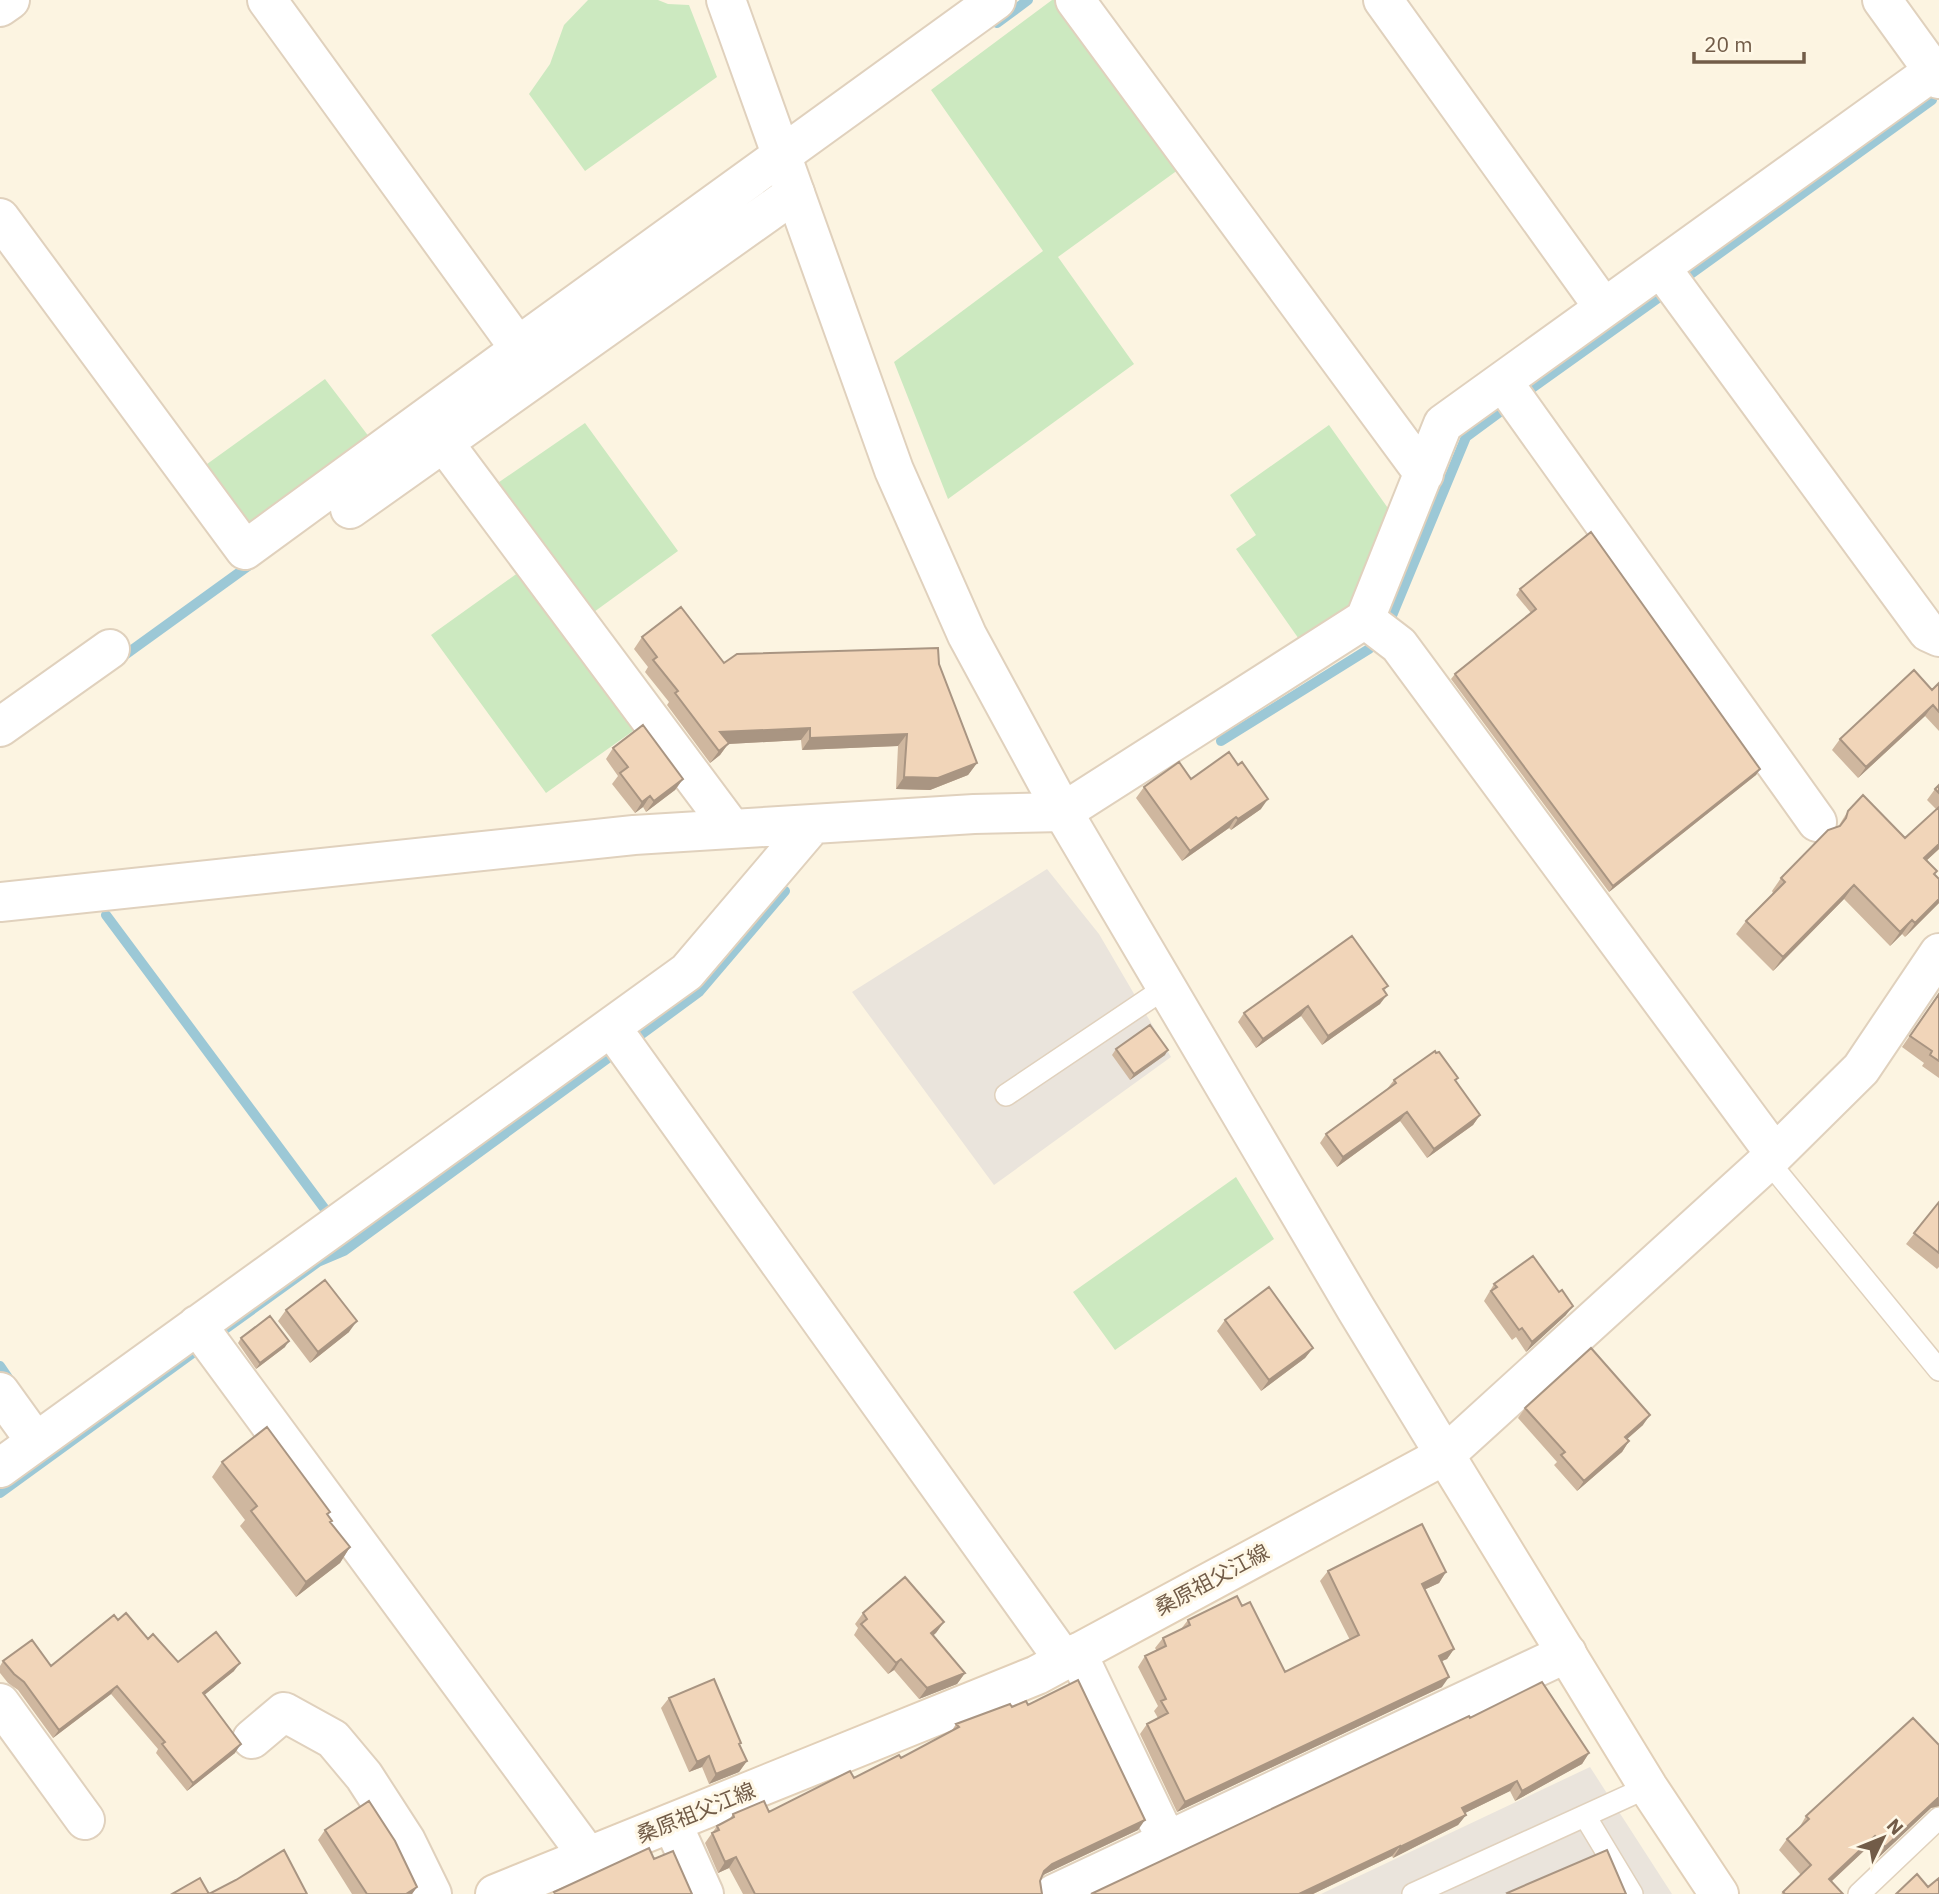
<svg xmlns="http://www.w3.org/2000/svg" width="1939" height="1894" font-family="'IBM Plex Sans','Noto Sans JP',sans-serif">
<rect width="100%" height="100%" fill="#fcf4e1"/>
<path fill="#eae4dc" d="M1047,869L1099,934L1171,1057L994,1185L852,992Z
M1590,1767L1672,1894H1321Z"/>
<path fill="#cce9c0" d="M588,0H658L668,4L689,5L717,77L585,171L529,94L550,64L564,25Z
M1052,0H1059L1182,167L1058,257L1134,364L948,499L894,362L1043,251L931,90Z
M325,379L376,446L246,540L196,472Z
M585,423L678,551L587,617L492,487Z
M1329,425L1390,511L1353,612L1301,642L1236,549L1256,535L1230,495Z
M526,567L640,726L546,793L431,635Z
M1236,1177L1274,1239L1115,1350L1073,1292Z"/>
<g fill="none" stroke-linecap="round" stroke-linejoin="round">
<path stroke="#9cc8d6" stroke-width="10" d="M997,23L1028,0
M1688,276L1932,100
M1528,391L1661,296
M1391,618L1466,437L1504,409
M118,660L255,561
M1221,741L1369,649L1376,642
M106,915L327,1212
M635,1039L699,992L785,891
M221,1332L318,1262L344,1251L615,1053
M0,1366L13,1385
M0,1493L197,1350"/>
<defs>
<path id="service" d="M1006,1095L1165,988
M1768,1161L1939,1370
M1585,1816L1632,1894
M1413,1894L1648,1787
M1859,1894L1939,1818"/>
<path id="minor" d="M267,0L533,367
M1075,0L1424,474
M1383,0L1604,308
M1882,0L1939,79
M0,7L10,0
M0,218L245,550L520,349
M1661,268L1928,632L1939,637
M518,346L996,0
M1503,382L1817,822
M444,443L732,829
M350,509L795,193
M1365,619L1399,645L1775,1154
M0,727L110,649
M0,902L634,835L974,814L1063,812L1365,619L1443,424L1939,67
M611,1027L1064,1660
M197,1325L588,1856
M0,1392L36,1442
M1445,1455L1768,1161L1861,1069L1939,953
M0,1468L687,972L813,824
M1077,1653L1167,1841
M0,1703L85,1820
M252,1739L284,1712L333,1739L364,1776L406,1841L432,1894
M672,1823L704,1894
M1054,1894L1567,1653"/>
<path id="tertiary" d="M726,0L894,470L967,635L1063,812L1356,1309L1445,1455"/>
<path id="secondary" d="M495,1894L1037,1675L1445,1455L1648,1787L1719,1894"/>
</defs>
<use href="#service" stroke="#e0d1bd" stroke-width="24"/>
<use href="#minor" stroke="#e0d1bd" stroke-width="42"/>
<use href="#tertiary" stroke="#e0d1bd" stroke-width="42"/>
<use href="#secondary" stroke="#e2d0b8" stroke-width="42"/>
<use href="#service" stroke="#fff" stroke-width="21"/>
<use href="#minor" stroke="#fff" stroke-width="38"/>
<use href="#tertiary" stroke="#fff" stroke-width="38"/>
<use href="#secondary" stroke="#fff" stroke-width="38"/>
</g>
<path fill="#cfb79f" d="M1520,589L1760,769L1756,775L1609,892L1451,679L1455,674L1531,613L1516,595Z
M642,637L724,663L939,664L977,763L968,775L930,790L896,789L898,746L802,750L801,740L728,744L720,755L710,763L667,705L669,702L645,672L648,667L634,649Z
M1939,683V731L1925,716L1858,778L1832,750L1840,739L1932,690Z
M613,748L683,779L675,790L646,812L643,807L635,813L612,784L618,776L606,759Z
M1191,779L1261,809L1231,830L1229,828L1182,861L1136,798L1144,787Z
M1939,785V849L1926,861L1934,874L1939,879V903L1905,937L1902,934L1890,946L1844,899L1773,971L1736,934L1746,921L1773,893L1772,891L1781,878L1838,827L1848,811L1905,838L1936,809L1927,800L1935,789Z
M1388,986L1384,991L1380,1004L1322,1045L1301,1016L1256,1048L1238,1022L1244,1013Z
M1939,993V1078L1922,1066L1924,1063L1902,1047Z
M1116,1049L1165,1055L1130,1080L1112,1055Z
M1394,1080L1455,1081L1480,1115L1473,1125L1427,1158L1400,1121L1337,1167L1320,1143L1326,1134L1387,1089Z
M1939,1202V1267L1937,1269L1906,1244Z
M1494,1284L1566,1315L1526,1352L1516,1337L1512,1340L1484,1301Z
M286,1310L349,1332L310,1363L278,1321Z
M1225,1320L1313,1348L1305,1358L1261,1391L1217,1331Z
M241,1338L285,1347L256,1369L238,1343Z
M1525,1408L1643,1425L1627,1439L1629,1441L1622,1452L1577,1491L1554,1465L1557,1462L1518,1418Z
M222,1462L328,1515L331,1523L350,1547L340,1563L296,1597L240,1526L245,1520L212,1477Z
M1328,1571L1446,1572L1439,1583L1424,1590L1454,1649L1447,1659L1441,1661L1442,1687L1177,1812L1140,1734L1147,1724L1158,1718L1154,1711L1158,1706L1138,1667L1145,1656L1157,1651L1155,1648L1163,1638L1181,1629L1188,1620L1242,1606L1285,1672L1350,1640L1320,1581Z
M863,1613L944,1622L933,1636L965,1673L957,1684L919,1699L894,1670L888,1674L854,1635L858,1628L855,1624Z
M118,1620L148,1639L178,1662L234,1671L204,1695L235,1753L187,1791L156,1753L158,1749L111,1694L53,1738L18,1690L8,1683L0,1673V1666L3,1661L51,1666Z
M669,1698L740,1745L747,1761L739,1772L709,1784L702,1767L689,1772L661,1708Z
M1028,1705L1138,1830L1045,1874L1041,1877L1040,1881L1042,1894H743L729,1868L718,1873L705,1843L717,1826L729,1820L733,1814L769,1812L854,1778L901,1758L951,1732L956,1724L1012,1707Z
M1470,1718L1589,1753L1582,1764L1515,1801L1510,1791L1465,1813L1466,1815L1458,1825L1393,1858L1392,1856L1313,1894H1091Z
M1939,1745V1806L1931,1808L1877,1859L1867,1848L1831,1882L1843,1894H1781L1801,1875L1779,1850L1787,1839L1799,1828L1806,1816Z
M325,1830L417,1887L412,1894H352L318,1840Z"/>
<path fill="#a99582" d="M1933,705L1925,716L1858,778L1866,767Z
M810,728L801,740L728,744L720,755L710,763L719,751L728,744H712L720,732Z
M907,734L898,746L802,750L810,738Z
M977,763L968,775L930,790L896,789L904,777Z
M1760,769L1756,775L1609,892L1613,886Z
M683,779L675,790L646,812L654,801Z
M650,796L643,807L635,813L642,802Z
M1268,799L1261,809L1231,830L1238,819Z
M1236,817L1229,828L1182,861L1190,851Z
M1939,844V849L1914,872L1924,858Z
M1854,885L1844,899L1773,971L1783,957Z
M1939,899V903L1905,937L1915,923Z
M1912,920L1902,934L1890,946L1900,932Z
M1387,995L1380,1004L1322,1045L1328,1036Z
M1308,1006L1301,1016L1256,1048L1263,1039Z
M1168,1050L1165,1055L1130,1080L1134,1074Z
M1407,1112L1400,1121L1337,1167L1343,1157Z
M1480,1115L1473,1125L1427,1158L1434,1149Z
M1573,1306L1566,1315L1526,1352L1532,1342Z
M357,1321L349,1332L310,1363L318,1352Z
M289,1341L285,1347L256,1369L260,1363Z
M1313,1348L1305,1358L1261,1391L1269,1380Z
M1650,1415L1643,1425L1618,1447L1625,1437Z
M1629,1441L1622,1452L1577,1491L1584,1481Z
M350,1547L340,1563L296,1597L306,1582Z
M1446,1572L1439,1583L1415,1594L1422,1584Z
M944,1622L936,1633L923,1644L931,1633Z
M1454,1649L1447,1659L1431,1666L1439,1656Z
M901,1659L894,1670L888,1674L896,1663Z
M240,1663L234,1671L197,1701L203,1693Z
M965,1673L957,1684L919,1699L927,1688Z
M1449,1677L1442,1687L1177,1812L1185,1802Z
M117,1686L111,1694L53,1738L59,1730Z
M241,1744L235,1753L187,1791L193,1783Z
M1589,1753L1582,1764L1515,1801L1522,1791Z
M709,1756L702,1767L689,1772L697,1762Z
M747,1761L739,1772L709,1784L716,1774Z
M1517,1781L1510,1791L1455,1818L1462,1808Z
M1939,1797V1806L1931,1808L1877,1859L1885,1847Z
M1466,1815L1458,1825L1393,1858L1400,1847Z
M1145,1820L1138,1830L1045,1874L1037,1881L1044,1871L1052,1864Z
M1875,1836L1867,1848L1821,1891L1829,1879Z
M1400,1846L1392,1856L1313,1894H1299Z
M736,1857L729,1868L718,1873L725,1862Z
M417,1887L412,1894H406Z"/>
<path fill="#f1d5b9" stroke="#a99582" stroke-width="2" d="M1591,532L1760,769L1613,886L1455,674L1536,609L1520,589Z
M681,607L724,663L737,654L938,648L939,664L977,763L938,778L904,777L907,734L810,738V728L720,732L729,743L719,751L675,693L678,691L653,660L657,657L642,637Z
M1914,670L1932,690L1939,683V712L1933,705L1866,767L1840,739Z
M643,725L683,779L654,801L650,796L642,802L620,773L628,767L613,748Z
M1229,752L1238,765L1242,762L1268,799L1238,819L1236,817L1190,851L1144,787L1179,762L1191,779Z
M1939,785V793L1935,789Z
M1863,795L1905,838L1939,807V844L1924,858L1937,871L1934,874L1939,879V899L1915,923L1912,920L1900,932L1854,885L1783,957L1746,921L1785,882L1781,878L1828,830L1840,826L1846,818L1848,811Z
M1352,936L1388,986L1383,989L1387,995L1328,1036L1308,1006L1263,1039L1244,1013Z
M1939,994V1061L1930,1055L1932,1051L1910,1036Z
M1150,1025L1168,1050L1134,1074L1116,1049Z
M1435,1051L1436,1053L1439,1052L1458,1078L1455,1080L1480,1115L1434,1149L1407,1112L1343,1157L1326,1134L1396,1083L1394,1080Z
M1939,1202V1253L1914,1233Z
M1533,1256L1559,1292L1562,1290L1573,1306L1532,1342L1522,1328L1519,1330L1491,1291L1497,1287L1494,1284Z
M325,1280L357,1321L318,1352L286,1310Z
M1269,1287L1313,1348L1269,1380L1225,1320Z
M270,1316L289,1341L260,1363L241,1338Z
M1591,1348L1650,1415L1625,1437L1629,1441L1584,1481L1561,1455L1565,1452L1525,1408Z
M267,1427L330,1512L327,1514L332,1521L330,1522L350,1547L306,1582L251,1511L257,1506L222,1462Z
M1422,1524L1446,1572L1422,1584L1454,1649L1439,1656L1449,1677L1185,1802L1147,1724L1168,1713L1161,1701L1166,1699L1145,1656L1166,1646L1163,1638L1190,1625L1188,1620L1237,1596L1242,1606L1250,1602L1285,1672L1359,1635L1328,1571Z
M905,1577L944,1622L931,1633L965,1673L927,1688L901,1659L896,1663L861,1624L867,1619L863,1613Z
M126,1613L148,1639L153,1634L178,1662L216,1632L240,1663L203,1693L241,1744L193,1783L162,1744L165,1742L117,1686L59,1730L24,1682L14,1674L3,1661L32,1640L51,1666L114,1615L118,1620Z
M714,1679L741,1743L739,1744L747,1761L716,1774L709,1756L697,1762L669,1698Z
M1078,1680L1145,1820L1052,1864L1044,1871L1040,1881L1042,1894H755L736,1857L725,1862L712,1833L719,1830L717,1826L734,1817L733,1814L764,1801L769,1812L850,1771L854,1778L899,1755L901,1758L959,1727L956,1724L1010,1704L1012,1707L1026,1701L1028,1705Z
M1542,1682L1589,1753L1522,1791L1517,1781L1462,1808L1466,1815L1400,1847V1846L1299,1894H1091L1469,1716L1470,1718Z
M1913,1718L1939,1745V1797L1885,1847L1875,1836L1829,1879L1843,1894H1785L1783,1892L1811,1865L1787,1839L1809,1819L1806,1816Z
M369,1801L395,1841L417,1887L406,1894H367L325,1830Z
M649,1848L654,1859L673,1851L692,1894H555L554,1892Z
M284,1850L307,1894H172L200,1878L209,1894L236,1880Z
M1607,1850L1626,1894H1508L1507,1893Z
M1917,1874L1928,1887L1939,1878V1894H1896Z"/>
<g text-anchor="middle" stroke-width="6" stroke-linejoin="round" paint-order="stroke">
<g font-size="21" fill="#725c48" stroke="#fff8e7">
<text transform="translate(1212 1580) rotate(-28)" y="7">桑原祖父江線</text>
<text transform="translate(696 1813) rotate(-22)" y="7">桑原祖父江線</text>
</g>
</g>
<g transform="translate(1883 1838) rotate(47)" stroke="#fff8e7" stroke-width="5" paint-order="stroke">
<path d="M0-5L12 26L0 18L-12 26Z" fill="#725c48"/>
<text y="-10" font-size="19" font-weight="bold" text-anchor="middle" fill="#725c48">N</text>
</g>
<path d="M1694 52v10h110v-10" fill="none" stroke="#725c48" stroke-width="3.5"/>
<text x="1704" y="52" font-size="21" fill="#725c48" stroke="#fff8e7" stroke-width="5" paint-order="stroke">20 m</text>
</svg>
